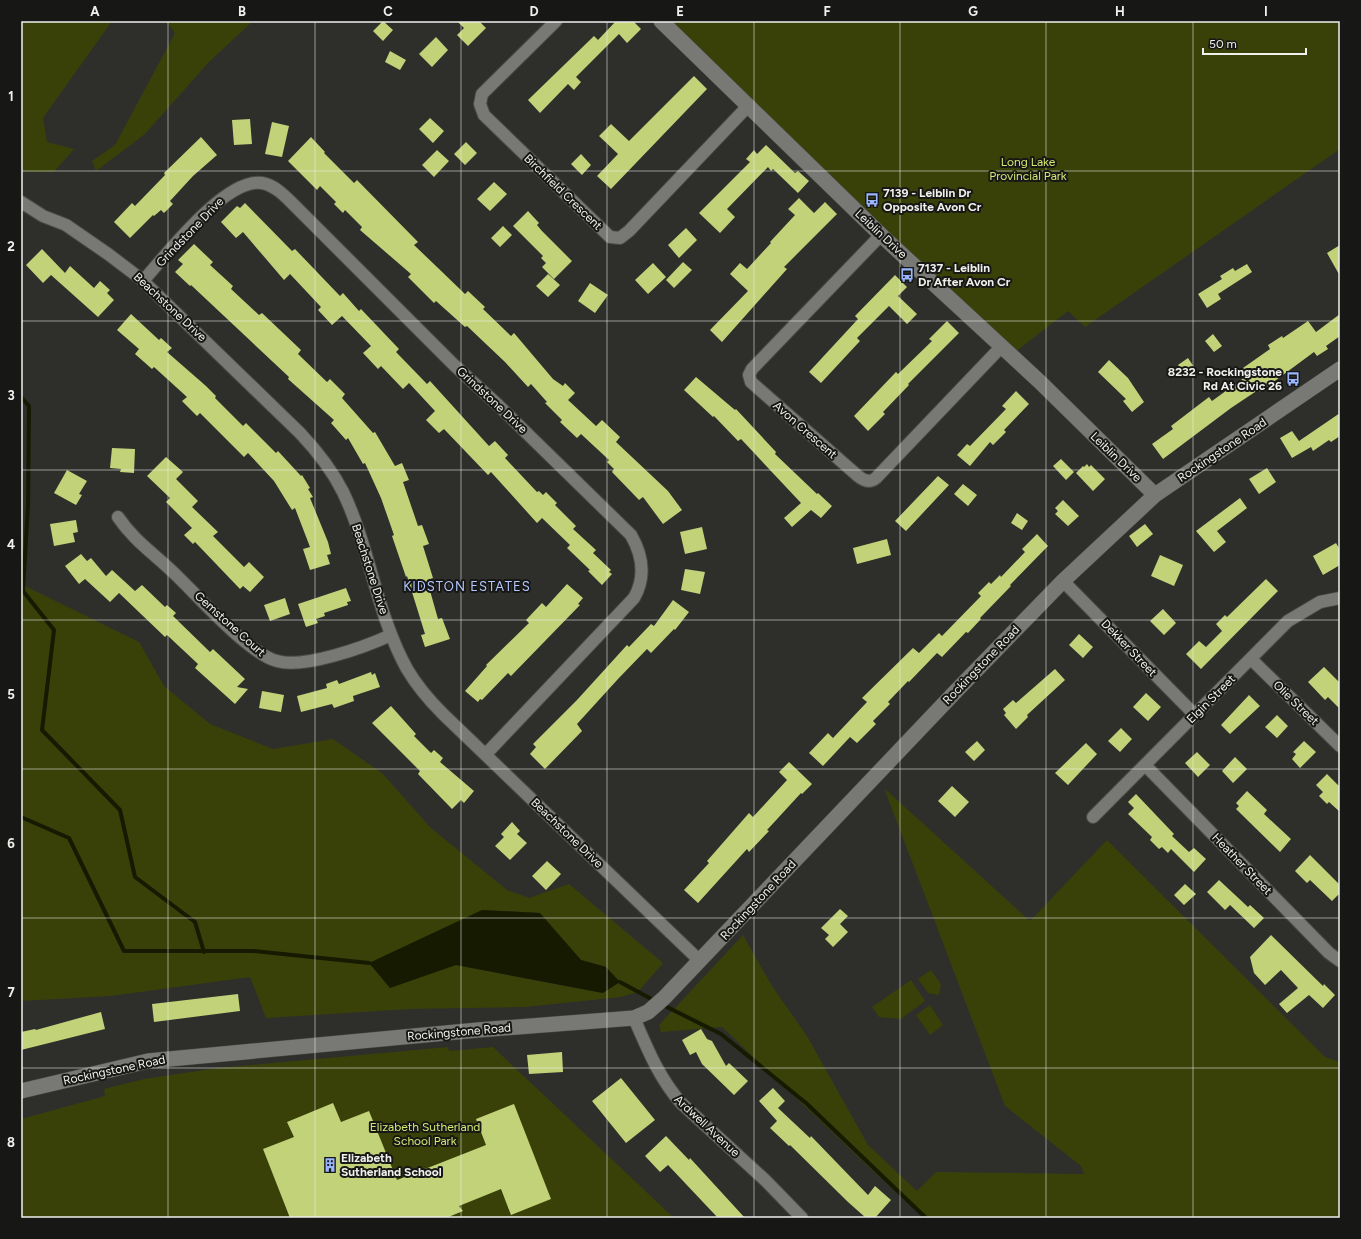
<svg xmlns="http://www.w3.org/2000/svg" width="1361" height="1239" font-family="Figtree,sans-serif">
<rect width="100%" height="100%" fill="#2e2f2b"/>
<path fill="#394109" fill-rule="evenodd" d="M21,21H112L43,118L47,142L74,149L54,172H21Z
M166,21H253L208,63L145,134L96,171L92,161L115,145L175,33Z
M661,21H1340V149L1085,327L1068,311L1011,355Z
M21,584L139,642L164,686L210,724L273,749L333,739L382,773L431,828L507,890L529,898L569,884L663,963L638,992L621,997L525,1007L410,1009L266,1018L250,977L111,996L21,1001ZM482,910L539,913L581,960L606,967L603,993L456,965Z
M884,788L1030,921L1107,840L1325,1057L1340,1062V1218H925L872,1170L722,1027L661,1032L659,1025L743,935L772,986L807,1036L868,1145L917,1191L936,1172L1084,1174L1081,1166L1005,1106Z
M931,970L941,984L939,995L928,993L918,979Z
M911,980L925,1001L901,1019L879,1017L872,1007Z
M930,1005L943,1025L930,1035L916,1015Z
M448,1047L449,1051L493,1047L674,1218H21V1119L105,1096L104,1089L144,1079L218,1068Z"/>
<path fill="#161a01" d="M482,910L540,913L581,960L606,967L620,982L603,993L456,965L390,988L369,963Z"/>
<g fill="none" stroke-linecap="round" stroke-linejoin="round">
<path stroke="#161a01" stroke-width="4" d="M21,397L29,406L28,506L23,591L54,630L42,730L120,810L135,877L195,922L204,952
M21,817L69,838L124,951H253L369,963
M620,982L655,1001
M663,1005L721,1034L806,1103L926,1218"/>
</g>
<path fill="#c1d279" d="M383,21L393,30L383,41L373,31Z
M457,21H479L486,28L468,46L457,35L464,28Z
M616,21H633L641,29L627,43L619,34L576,77L581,82L574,90L568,84L540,113L528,100L594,36L598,40Z
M436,37L448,50L432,67L419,54Z
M390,51L406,60L400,70L385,62Z
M694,76L707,89L611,189L597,176L618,154L599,136L611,124L629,141Z
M430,118L444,131L433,143L419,129Z
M250,119L252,144L234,145L232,120Z
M272,122L289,126L282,157L265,154Z
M201,137L217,155L193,176L170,201L173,204L164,213L161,210L154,216L153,215L130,238L114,222L132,203L135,206L165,175L164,173Z
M311,137L325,152L324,153L354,183L357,180L418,242L414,245L437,267L465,294L468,291L485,307L483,309L511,336L514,333L553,379L563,386L565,383L575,393L568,400L596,426L602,420L620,437L616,442L668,491L682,510L663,524L643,497L639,500L612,472L614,469L607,462L609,460L581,434L577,438L560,422L562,420L545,403L547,402L531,384L528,387L505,362L467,326L465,327L436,301L434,303L408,277L411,274L360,230L362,227L345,210L343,213L334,204L336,202L320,186L317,190L288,161Z
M466,142L477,153L465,165L454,154Z
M766,145L795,173L798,171L809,181L798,193L773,169L771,171L768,167L727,209L735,217L720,233L699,213L750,162L746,159L754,150L757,154Z
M437,150L449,161L434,177L422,165Z
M581,154L591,165L582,175L571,164Z
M494,182L507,194L490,211L477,199Z
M799,198L814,213L825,202L837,214L784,267L787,269L722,342L710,330L748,291L730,274L740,263L747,269L771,243L770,242L795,215L788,209Z
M245,203L292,251L295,249L340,296L343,293L359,311L361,309L399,349L396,352L427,384L430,381L489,446L495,441L508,455L505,458L537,492L539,491L543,495L546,492L557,503L555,505L576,526L573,529L596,550L593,553L611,570L609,572L612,574L602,585L588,571L590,570L567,548L570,545L542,518L537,523L491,472L488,475L444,429L439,433L426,420L435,411L409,383L403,389L381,366L378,369L363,353L371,346L342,316L332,325L318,310L321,307L290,274L284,280L243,232L236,238L221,222L237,206L240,208Z
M528,211L539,223L537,225L542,231L572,261L554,279L542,267L546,263L541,258L543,256L513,226Z
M503,226L512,235L500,247L491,238Z
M686,228L697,240L679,258L668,245Z
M194,244L213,262L210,265L233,286L231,289L259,315L262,313L301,350L298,354L327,382L330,379L345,394L342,398L373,433L375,432L395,466L402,463L409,480L403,482L418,526L422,525L429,544L423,546L433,578L427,580L438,619L442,618L450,639L425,647L421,635L425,634L407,576L406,577L392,536L394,535L381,498L365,463L363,464L348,438L346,440L331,423L334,420L288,379L289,377L191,285L190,286L175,272L183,264L178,260Z
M1340,245V276L1327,253Z
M42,249L65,273L70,266L94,288L100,281L110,290L107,293L114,300L98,317L51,275L43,283L26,265Z
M683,262L692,270L674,288L666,280Z
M653,263L666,277L648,294L635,280Z
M1247,264L1252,272L1218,294L1221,299L1207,308L1198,294L1222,279L1220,276L1233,268L1235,271Z
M548,274L560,285L548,297L536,286Z
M895,275L907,287L898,296L917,314L907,324L889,306L857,338L860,341L821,383L809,372L858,319L855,316Z
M590,283L608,295L595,313L578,301Z
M131,314L159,340L161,338L172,348L167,352L206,386L216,396L215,398L243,426L246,423L276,453L278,451L301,476L302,475L310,488L308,489L313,497L310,498L328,542L331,554L327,555L330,564L310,570L303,549L310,547L295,508L292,510L274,481L248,453L244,457L200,413L197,416L182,401L187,397L154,367L152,369L135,354L139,349L117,330Z
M1340,314V336L1326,346L1328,349L1317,356L1314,352L1260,392L1258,390L1231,408L1163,459L1152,444L1173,429L1171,426L1209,397L1212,401L1248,375L1243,368L1270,349L1268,345L1282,336L1283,338L1308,321L1316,332Z
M947,321L959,333L908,384L909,385L883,412L885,414L868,431L854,416L896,372L898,374L932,341L929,339Z
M1213,334L1222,346L1214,352L1205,341Z
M1188,358L1196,370L1187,377L1178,365Z
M1109,360L1128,378L1144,402L1132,412L1123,401L1126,399L1098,372Z
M696,377L735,410L736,409L776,452L775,454L817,494L818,493L832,506L821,518L811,510L792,527L784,518L801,503L741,439L738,441L714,416L713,417L684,390Z
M1016,391L1029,404L1004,430L1006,432L993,445L990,442L970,466L957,455L967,444L970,446L1006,409L1002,406Z
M1340,413V436L1331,442L1329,440L1313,451L1311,447L1292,458L1280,438L1292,431L1299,441Z
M112,448L135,449L134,473L120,472L121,469L110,468Z
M166,457L183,472L176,479L198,501L192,507L218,532L213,536L244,567L249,562L264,577L250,592L243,586L240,589L195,542L193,544L184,535L192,528L166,502L170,498L147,476Z
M1061,459L1074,472L1066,480L1053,466Z
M1087,464L1089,467L1091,465L1105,479L1093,491L1076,473L1083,466L1084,467Z
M1267,468L1276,482L1259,494L1249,479Z
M67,470L87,481L79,494L82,495L76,505L54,493Z
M938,476L949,485L906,531L895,521Z
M963,484L977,495L968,506L954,494Z
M1240,498L1247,508L1217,531L1226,542L1214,552L1196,531Z
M1063,500L1079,516L1068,526L1055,514L1058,511L1055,508Z
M1017,513L1028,521L1022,530L1011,523Z
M76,520L78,532L73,533L75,542L54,546L50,524Z
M1145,524L1153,534L1137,547L1129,536Z
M702,527L707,549L685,554L680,532Z
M1037,534L1048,546L1010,585L1011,586L980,618L981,619L968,633L966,632L942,657L937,653L909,682L908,681L888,702L890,704L873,721L876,724L857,743L850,737L823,766L809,753L828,733L833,738L867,702L862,698L913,648L919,653L939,633L942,636L981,596L978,593L989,582L991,584L1000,575L1001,577L1025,552L1022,549Z
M887,539L891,555L857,564L853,548Z
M1336,543L1340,550V565L1323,575L1313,556Z
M81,554L87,561L91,558L106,576L112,570L135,591L142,585L165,607L167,605L176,613L173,616L210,652L213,649L245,679L237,687L248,689L235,704L195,668L198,664L167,635L165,637L119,593L110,602L85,579L79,584L65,566Z
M1160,555L1183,565L1174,586L1151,576Z
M685,569L705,572L700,594L681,590Z
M1266,579L1278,591L1201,669L1186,654L1199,641L1206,647L1222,631L1216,624L1225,615L1227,617Z
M567,584L583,598L578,604L580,605L511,676L508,673L482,700L480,699L478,702L465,691L487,666L486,665L529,623L526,620L542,603L546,607Z
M346,588L351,601L347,602L348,605L324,613L325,616L316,619L318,623L306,627L298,604Z
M285,598L290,614L270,621L264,605Z
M673,600L689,612L675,630L674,629L651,653L647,649L618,679L577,724L582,731L545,769L530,754L536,747L533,744L577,700L627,645L629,647L651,624L654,626Z
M1163,609L1176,623L1164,635L1150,621Z
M1079,634L1093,647L1083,658L1069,645Z
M1324,667L1340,683V709L1328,697L1325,700L1308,682Z
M1055,669L1065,680L1027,715L1028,717L1016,729L1004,715L1006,713L1003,709L1013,700L1016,703Z
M371,672L372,675L375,673L380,687L353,696L354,701L334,708L332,704L301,712L297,696L327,688L326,684L337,680L339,684Z
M262,691L284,695L281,712L259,708Z
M1146,693L1161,707L1148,721L1133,707Z
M1249,695L1260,706L1230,734L1221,725Z
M391,706L416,734L414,736L431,753L434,750L443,758L440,762L474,791L464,803L461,800L452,809L418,774L420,771L372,723Z
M1277,715L1288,726L1277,738L1265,727Z
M1121,728L1132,739L1120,752L1108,741Z
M977,741L985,750L974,761L965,752Z
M1304,741L1316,752L1300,768L1292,759L1296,754L1293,752Z
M1086,743L1097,754L1068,785L1055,773Z
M1197,752L1210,765L1198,777L1185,763Z
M1235,757L1247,769L1233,783L1222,771Z
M789,762L812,784L802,794L801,793L767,830L769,831L749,852L747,849L698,903L684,890L709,863L707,861L749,813L753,817L787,780L779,772Z
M1327,774L1340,787V812L1329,802L1327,804L1319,796L1323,792L1316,785Z
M952,786L969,802L955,817L938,801Z
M1247,791L1267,810L1264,814L1291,839L1280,852L1236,809L1239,806L1236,803Z
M1136,794L1174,834L1172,836L1189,852L1194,848L1206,859L1194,872L1171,849L1168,853L1162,847L1159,849L1150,840L1152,837L1128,814L1134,808L1128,802Z
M512,822L520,831L517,834L527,843L510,860L495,846L504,837L501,834Z
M1310,855L1340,885V893L1332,901L1310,880L1307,883L1295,871Z
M547,861L561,874L546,890L532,876Z
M1219,880L1248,907L1250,905L1264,918L1254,928L1230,905L1225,910L1207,892Z
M1185,884L1196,894L1184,905L1174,895Z
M840,909L848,916L840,924L848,932L833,947L825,939L829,935L821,928Z
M1271,935L1323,986L1324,984L1335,995L1323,1008L1309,995L1287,1013L1279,1004L1298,988L1281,970L1265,985L1254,973L1250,957Z
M238,994L240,1011L154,1022L152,1004Z
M101,1012L105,1029L21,1050V1032L35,1029L36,1030Z
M701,1029L707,1039L712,1041L726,1066L729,1063L748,1081L734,1095L702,1064L696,1052L690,1055L682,1040Z
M562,1052L563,1072L529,1074L527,1055Z
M621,1078L655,1120L626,1143L592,1101Z
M773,1088L785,1101L778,1108L810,1138L811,1136L868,1195L875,1186L891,1200L875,1218H866L848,1202L790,1145L789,1146L770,1128L777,1121L759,1101Z
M333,1103L341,1122L369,1111L397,1180L486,1145L476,1119L514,1104L551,1199L511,1215L501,1189L459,1206L463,1211L446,1218H290L263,1149L294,1137L287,1122Z
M666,1136L689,1160L690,1158L745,1218H718L668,1165L660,1172L645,1156Z"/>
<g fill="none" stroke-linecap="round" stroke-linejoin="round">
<defs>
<path id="minor" d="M556,21L482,94L480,104L484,115L610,237L620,238L629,231L749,105
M21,202L43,216L66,225L108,254L141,279L300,433C317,451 332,470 343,492C370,548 376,613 407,669C417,686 429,700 443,714L700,961
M881,235L752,369L749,375L751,382L858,476C864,481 870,483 876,478L1002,346
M143,281C166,255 226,177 262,183C274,185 284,195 292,203L454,365L498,405L631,535C643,556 646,577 634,598L486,754
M118,517C134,541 156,555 176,575C198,596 249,654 277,661C304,669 365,647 391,635
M1063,581L1195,715
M1251,659L1340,746
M1145,765L1329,953L1340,961
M1093,817L1288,621L1320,602L1340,598
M634,1018C647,1048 659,1078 681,1103L765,1180L802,1218"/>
<path id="tertiary" d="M661,21L881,235L1040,382L1155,495
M21,1091L148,1061L478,1030L634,1018L648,1012L664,998L957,690L1063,581L1155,495L1340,369"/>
</defs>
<use href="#minor" stroke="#4a4b47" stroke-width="14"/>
<use href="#tertiary" stroke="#4a4b47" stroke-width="16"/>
<use href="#minor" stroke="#787974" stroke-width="12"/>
<use href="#tertiary" stroke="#787974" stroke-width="15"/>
</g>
<path fill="none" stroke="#f0f0ed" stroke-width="1" stroke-opacity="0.55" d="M168,21V1218M315,21V1218M461,21V1218M607,21V1218M754,21V1218M900,21V1218M1046,21V1218M1193,21V1218M21,171H1340M21,321H1340M21,470H1340M21,620H1340M21,769H1340M21,918H1340M21,1068H1340"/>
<defs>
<symbol id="bus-bare" viewBox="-9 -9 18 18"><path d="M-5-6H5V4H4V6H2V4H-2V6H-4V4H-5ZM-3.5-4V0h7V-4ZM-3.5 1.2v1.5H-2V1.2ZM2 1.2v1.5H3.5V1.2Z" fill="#99b5fd" stroke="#171715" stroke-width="2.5" paint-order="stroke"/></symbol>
<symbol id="building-bare" viewBox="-9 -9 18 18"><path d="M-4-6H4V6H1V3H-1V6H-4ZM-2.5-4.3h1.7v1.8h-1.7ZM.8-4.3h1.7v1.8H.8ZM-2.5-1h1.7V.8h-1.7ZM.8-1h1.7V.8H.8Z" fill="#99b5fd" stroke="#171715" stroke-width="2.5" paint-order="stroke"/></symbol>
</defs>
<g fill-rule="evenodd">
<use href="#bus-bare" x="862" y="190" width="20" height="20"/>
<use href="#bus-bare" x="897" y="265" width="20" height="20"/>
<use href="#bus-bare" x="1283" y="369" width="20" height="20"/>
<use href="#building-bare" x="320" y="1155" width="20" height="20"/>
</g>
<g text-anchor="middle" stroke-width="4" stroke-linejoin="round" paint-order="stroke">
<g font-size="12" fill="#d3e872" stroke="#171715">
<text x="1028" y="166">Long Lake<tspan x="1028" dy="14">Provincial Park</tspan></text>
<text x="425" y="1131">Elizabeth Sutherland<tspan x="425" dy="14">School Park</tspan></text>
</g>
<g font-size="12" fill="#f0f0ed" stroke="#171715">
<text transform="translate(563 192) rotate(44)" y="4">Birchfield Crescent</text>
<text transform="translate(190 232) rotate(-46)" y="4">Grindstone Drive</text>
<text transform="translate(881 234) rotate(43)" y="4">Leiblin Drive</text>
<text transform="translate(170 307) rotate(43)" y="4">Beachstone Drive</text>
<text transform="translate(492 400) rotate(43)" y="4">Grindstone Drive</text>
<text transform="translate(805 430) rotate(41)" y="4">Avon Crescent</text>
<text transform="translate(1222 450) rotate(-34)" y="4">Rockingstone Road</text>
<text transform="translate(1116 457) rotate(44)" y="4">Leiblin Drive</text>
<text transform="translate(370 569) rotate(72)" y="4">Beachstone Drive</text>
<text transform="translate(230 624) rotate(42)" y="4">Gemstone Court</text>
<text transform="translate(1129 648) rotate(46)" y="4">Dekker Street</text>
<text transform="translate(981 665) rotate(-46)" y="4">Rockingstone Road</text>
<text transform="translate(1211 699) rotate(-45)" y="4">Elgin Street</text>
<text transform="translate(1296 703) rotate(44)" y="4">Olie Street</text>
<text transform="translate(567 833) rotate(44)" y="4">Beachstone Drive</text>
<text transform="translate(1242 864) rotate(46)" y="4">Heather Street</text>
<text transform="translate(758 900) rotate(-47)" y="4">Rockingstone Road</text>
<text transform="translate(459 1032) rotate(-5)" y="4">Rockingstone Road</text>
<text transform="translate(114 1070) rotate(-12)" y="4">Rockingstone Road</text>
<text transform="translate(707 1126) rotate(43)" y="4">Ardwell Avenue</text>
</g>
<g font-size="12" font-weight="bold" fill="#f0f0ed" stroke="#171715" text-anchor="start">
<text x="883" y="197">7139 - Leiblin Dr<tspan x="883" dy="14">Opposite Avon Cr</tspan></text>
<text x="918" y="272">7137 - Leiblin<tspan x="918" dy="14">Dr After Avon Cr</tspan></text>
<text x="1282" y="376" text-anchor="end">8232 - Rockingstone<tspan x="1282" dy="14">Rd At Civic 26</tspan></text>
<text x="341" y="1162">Elizabeth<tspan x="341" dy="14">Sutherland School</tspan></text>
</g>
<g font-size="13" letter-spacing="1" fill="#b3c8fe" stroke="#171715">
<text x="467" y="591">KIDSTON ESTATES</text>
</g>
</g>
<rect width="1361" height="1239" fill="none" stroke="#171715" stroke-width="44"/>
<path d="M1203 48v6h103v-6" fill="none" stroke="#f0f0ed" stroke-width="2"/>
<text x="1209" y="48" font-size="12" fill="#f0f0ed" stroke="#171715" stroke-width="3" paint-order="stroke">50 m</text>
<rect x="22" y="22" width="1317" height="1195" fill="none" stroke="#f0f0ed" stroke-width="1.5"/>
<g font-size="13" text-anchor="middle" font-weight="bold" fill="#f0f0ed">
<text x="95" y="16">A</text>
<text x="242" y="16">B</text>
<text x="388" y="16">C</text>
<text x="534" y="16">D</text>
<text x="680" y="16">E</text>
<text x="827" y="16">F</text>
<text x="973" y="16">G</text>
<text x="1120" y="16">H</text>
<text x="1266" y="16">I</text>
<text x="11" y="101">1</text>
<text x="11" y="251">2</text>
<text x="11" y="400">3</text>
<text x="11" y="549">4</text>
<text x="11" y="699">5</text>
<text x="11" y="848">6</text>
<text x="11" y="997">7</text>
<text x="11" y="1147">8</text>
</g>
</svg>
